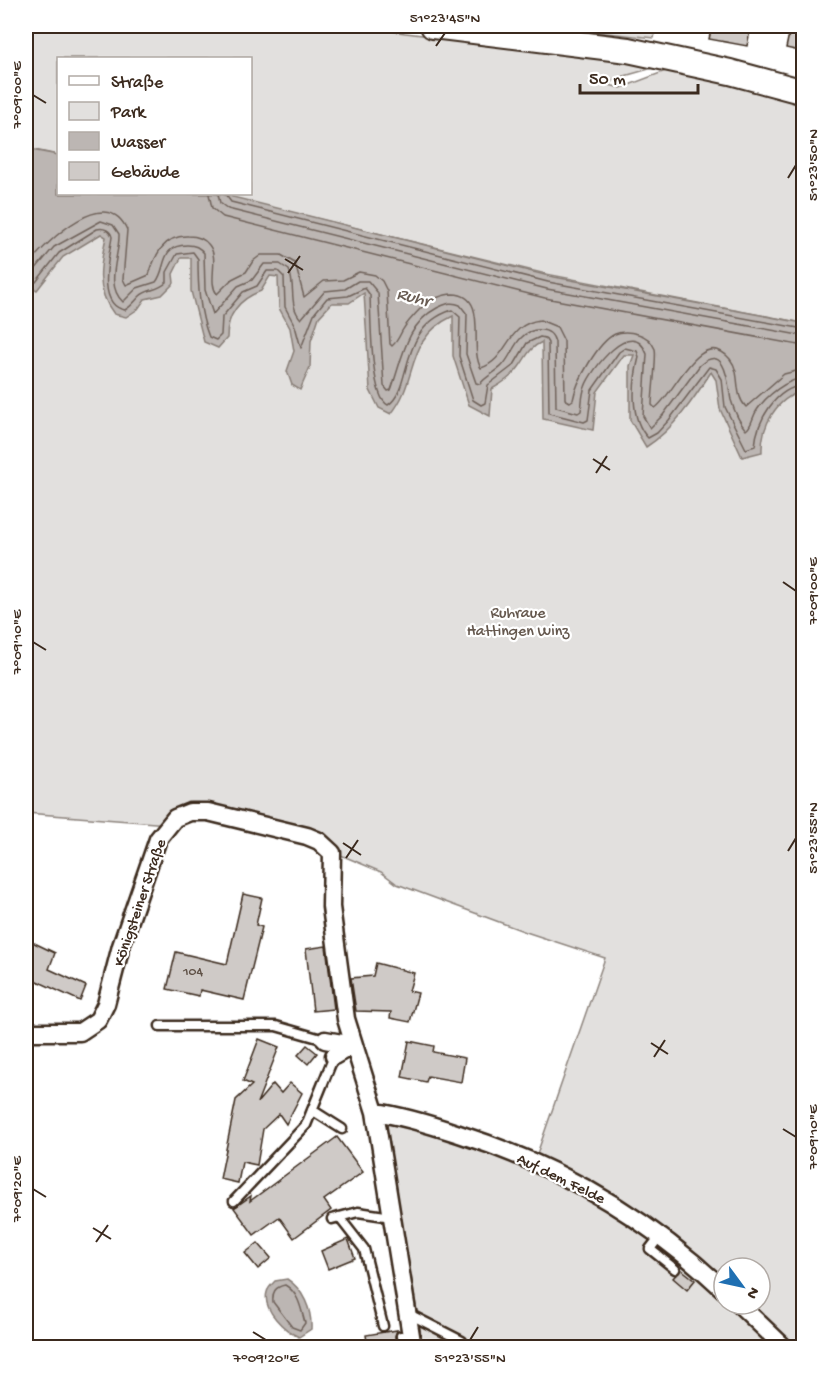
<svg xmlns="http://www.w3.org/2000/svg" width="829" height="1373" font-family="'Gochi Hand',sans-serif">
<rect width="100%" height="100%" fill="#fff"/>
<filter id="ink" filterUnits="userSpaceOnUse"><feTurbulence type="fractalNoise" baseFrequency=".0167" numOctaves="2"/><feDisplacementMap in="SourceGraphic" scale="12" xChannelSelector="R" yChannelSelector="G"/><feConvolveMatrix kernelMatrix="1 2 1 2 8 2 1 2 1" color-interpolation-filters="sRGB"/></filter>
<g filter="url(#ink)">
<path fill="#e2e0de" stroke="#8e857e" stroke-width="1.5" d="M26,26H350L654,64L653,68L614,79L609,85L621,88L676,67L803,101V323L546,274L216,194H250V58H58V155L26,148Z
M540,26H657L654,38Z
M26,223L141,240L364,292L803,382V1347H791L743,1304H760V1268H724V1287L606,1193L537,1154L605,958L526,932L397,884L381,872L336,853L208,812L168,824L26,813Z
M385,1122L441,1133L552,1172L665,1245L724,1300V1304H728L775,1347H423Z"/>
<path fill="#bcb6b3" stroke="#887e77" stroke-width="1.5" d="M26,149L58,155V194H221L549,276L803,323V391C776,398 761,426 762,452L742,457L720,409L716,380L711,372C694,399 673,430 646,447L630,420V366L634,355H624L597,392L593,430L543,419L542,342C529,348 527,356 519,367C512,377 503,383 492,389L490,416L469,405L453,356V316C403,340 420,379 391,414L379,408L370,390L364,293L349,303H332L319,317L311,341L310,367L300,390L292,385L287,371L294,351L290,328L279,308L278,277L270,276L261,291C239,299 227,315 227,338L218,348L204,342L191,291V258H181L173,274L174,283L162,295L145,299L138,309L126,317L114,314C95,290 100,265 106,237L101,234L63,257L37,290L26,285Z
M287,1279C303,1289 312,1310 311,1329L299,1337C285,1331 262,1310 267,1292C268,1288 272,1284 275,1281Z"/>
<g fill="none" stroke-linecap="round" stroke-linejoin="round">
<path stroke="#6f625a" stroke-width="1.5" d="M209,194L212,208L223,217L545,298L804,346
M218,194L220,203L228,209L547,289L804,336
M225,194L231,202L548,282L804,329
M26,264L30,263C47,241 107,183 127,230L123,279L126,285L149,275C155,254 165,235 188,236C197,236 204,238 209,245C220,259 207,281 217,294L232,279L246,272L253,261L261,255H281L295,263L304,297L324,281L343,280L359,272L375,275L382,281L387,291L390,344L392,346C397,342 399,337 402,331C407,322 416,313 423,306C430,300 443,294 453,294C490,295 468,348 481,368C509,359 506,324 540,320L557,327L564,341L565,399L570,402L573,400C576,382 598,342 615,334C622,331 631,332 638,334C646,336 652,342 655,349C657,356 652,394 652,405L655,408C673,397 700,324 730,359C742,374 733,394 746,407L784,374L804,369
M26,273L33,272L54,247L101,221L113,225L119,234C120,256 104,284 123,302L137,288L156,282C167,269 159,245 187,245C195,245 199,247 204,253L205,290L213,314L238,286L252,280L264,264H280L289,270C296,287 288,305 301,319L325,291L345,289L358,281H368L378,293L384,386L388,391L391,390C402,360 406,324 437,308C446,304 451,301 460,305L467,314L466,354L476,383L480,384C486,376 495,373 502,366C510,358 513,346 521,338C532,327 551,326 555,342L556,407L578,413L581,411C582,403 582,394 585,387C591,370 632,315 647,354L643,416L650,428L663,415L700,365C727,342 728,387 731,400C734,410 740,423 746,430C752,426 752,417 757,410C766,396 787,379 804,378
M26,280L36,282L59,253L97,229C104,227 111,231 112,237C109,257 96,305 125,310C132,306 134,302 140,296C147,289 158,291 167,282V272L177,254L193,252L198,259C198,285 199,312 209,337L216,340L221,335L222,317L243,292L257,286L267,271H278L284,277L285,307L295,326L301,348L314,314L327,298L348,296L365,288L370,295C371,316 370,397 388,405C413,389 397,328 452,310L460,317L459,356L473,400L481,405L485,403L488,385L514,365L527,343L540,337L545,338L548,343L549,413L584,422L588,420L592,390L619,352L625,348L637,351L639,357C633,381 629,419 648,438L657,433L669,420L709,367L716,369L722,379L725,407L746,449L755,446C757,421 775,388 804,385
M285,1285C299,1293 301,1309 305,1323L300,1330L292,1327L273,1302C272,1292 275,1287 285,1285Z"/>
<path stroke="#887e77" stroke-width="4.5" d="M799,113L800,118L804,120"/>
</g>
<path fill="#cfcac7" stroke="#3b2a1e" stroke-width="1.5" d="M712,26H751L747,46L709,39Z
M789,34L804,37V52L786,48Z
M243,894L262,898L256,925L262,927L244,1000L200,990L199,996L167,989L176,952L227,964Z
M26,939L55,953L49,969L86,986L80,1001L26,976Z
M326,946L334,1009L313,1011L306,949Z
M376,963L414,973L409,991L418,993L410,1022L390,1018L391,1012L356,1011L351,978L373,976Z
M259,1039L279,1047L257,1103L273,1084L281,1093L290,1083L302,1093L286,1124L279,1114L263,1129L257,1165L242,1162L238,1183L220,1179L236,1100L252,1085L243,1081Z
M409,1041L434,1046L433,1052L465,1058L461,1082L428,1076L426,1082L402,1077Z
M307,1045L317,1053L308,1064L298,1055Z
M337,1137L363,1172L324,1200L331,1210L294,1238L279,1217L254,1235L234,1208L251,1196L250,1201Z
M348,1239L355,1258L328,1269L321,1251Z
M258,1243L271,1258L258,1269L245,1253Z
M681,1269L695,1280L687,1290L673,1278Z
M397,1330L395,1336L396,1347H368L366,1335Z"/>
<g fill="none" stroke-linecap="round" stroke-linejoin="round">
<defs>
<path id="lane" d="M160,1026H276L325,1040
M312,1110L342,1129
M234,1201L306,1125L334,1056
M339,1217L364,1249L383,1326
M332,1219L358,1212L392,1217
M660,1236L650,1249L675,1269
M409,1314L462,1341
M401,1336L403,1348"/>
<path id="street" d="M26,1032H80L98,1020L106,1004L121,946L158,839L175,818L190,812H208L307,836L319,841L332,853L331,907L346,1019L375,1112L413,1348
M325,1040L353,1045L334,1056
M375,1112C404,1116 432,1125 459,1134C560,1166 647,1217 724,1290
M739,1304L785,1348"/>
<path id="secondary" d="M433,26L628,50L730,72L804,92"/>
</defs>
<use href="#lane" stroke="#3b2a1e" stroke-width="13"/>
<use href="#street" stroke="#3b2a1e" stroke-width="21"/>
<use href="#secondary" stroke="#3b2a1e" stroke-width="28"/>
<use href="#lane" stroke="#fff" stroke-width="8"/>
<use href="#street" stroke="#fff" stroke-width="16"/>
<use href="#secondary" stroke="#fff" stroke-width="24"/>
</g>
</g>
<path fill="none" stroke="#3b2a1e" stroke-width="2" d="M436,46L445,33M33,95L46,103M788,178L796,165M285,259L303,270M288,273L300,256M593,459L610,470M596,473L607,456M783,582L796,591M33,642L46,650M343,843L361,855M788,851L796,838M346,858L358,840M651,1043L668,1054M654,1057L665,1040M783,1129L796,1137M33,1189L46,1197M93,1228L111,1239M96,1242L108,1225M253,1332L266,1340M470,1340L478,1327"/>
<g text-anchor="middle" stroke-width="4.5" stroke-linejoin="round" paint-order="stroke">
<g font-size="14" fill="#605248">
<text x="193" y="975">104</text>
</g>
<g font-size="16" fill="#65584e" stroke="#fff">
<text x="518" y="617">Ruhraue<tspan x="518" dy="18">Hattingen Winz</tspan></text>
</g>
<g font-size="16" fill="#3b2a1e" stroke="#fff">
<text transform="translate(138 902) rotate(-71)" y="6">Königsteiner Straße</text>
<text transform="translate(562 1177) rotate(26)" y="6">Auf dem Felde</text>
</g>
<g font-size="18" font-style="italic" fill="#685b52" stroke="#fff">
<text transform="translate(414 296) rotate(14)" y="6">Ruhr</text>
</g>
</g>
<rect width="829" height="1373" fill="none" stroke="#fff" stroke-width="66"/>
<rect x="57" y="57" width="195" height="138" fill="#ffffff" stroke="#b1aaa5" stroke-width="1.5"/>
<rect x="69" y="76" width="30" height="9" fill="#ffffff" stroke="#b1aaa5" stroke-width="1.5"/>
<text x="111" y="87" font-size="18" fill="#3b2a1e">Straße</text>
<rect x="69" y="102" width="30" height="18" fill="#e2e0de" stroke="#b1aaa5" stroke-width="1.5"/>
<text x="111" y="117" font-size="18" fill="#3b2a1e">Park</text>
<rect x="69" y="132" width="30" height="18" fill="#bcb6b3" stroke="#b1aaa5" stroke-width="1.5"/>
<text x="111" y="147" font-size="18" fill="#3b2a1e">Wasser</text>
<rect x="69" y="162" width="30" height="18" fill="#cfcac7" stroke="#b1aaa5" stroke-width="1.5"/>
<text x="111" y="177" font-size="18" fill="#3b2a1e">Gebäude</text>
<g transform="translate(742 1286) rotate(123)"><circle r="28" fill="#ffffff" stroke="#b1aaa5" stroke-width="1.5"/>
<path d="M0-4.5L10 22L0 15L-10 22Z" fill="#1f6fb2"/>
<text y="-9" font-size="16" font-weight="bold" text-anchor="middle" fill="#3b2a1e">N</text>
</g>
<path d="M580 84v9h118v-9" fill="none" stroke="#3b2a1e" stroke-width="3"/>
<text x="589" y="84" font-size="18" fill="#3b2a1e" stroke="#ffffff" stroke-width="4.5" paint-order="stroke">50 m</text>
<rect x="33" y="33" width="763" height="1307" fill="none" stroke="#3b2a1e" stroke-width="2"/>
<g font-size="15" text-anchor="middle" fill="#3b2a1e">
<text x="445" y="22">51°23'45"N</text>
<text transform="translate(16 95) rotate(-90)" y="5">7°09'00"E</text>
<text transform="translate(812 165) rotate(-90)" y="5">51°23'50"N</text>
<text transform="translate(812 591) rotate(-90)" y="5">7°09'00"E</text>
<text transform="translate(16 642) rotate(-90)" y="5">7°09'10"E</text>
<text transform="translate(812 838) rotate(-90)" y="5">51°23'55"N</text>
<text transform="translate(812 1137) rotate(-90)" y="5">7°09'10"E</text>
<text transform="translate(16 1189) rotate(-90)" y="5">7°09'20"E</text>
<text x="266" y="1362">7°09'20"E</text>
<text x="470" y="1362">51°23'55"N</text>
</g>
</svg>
